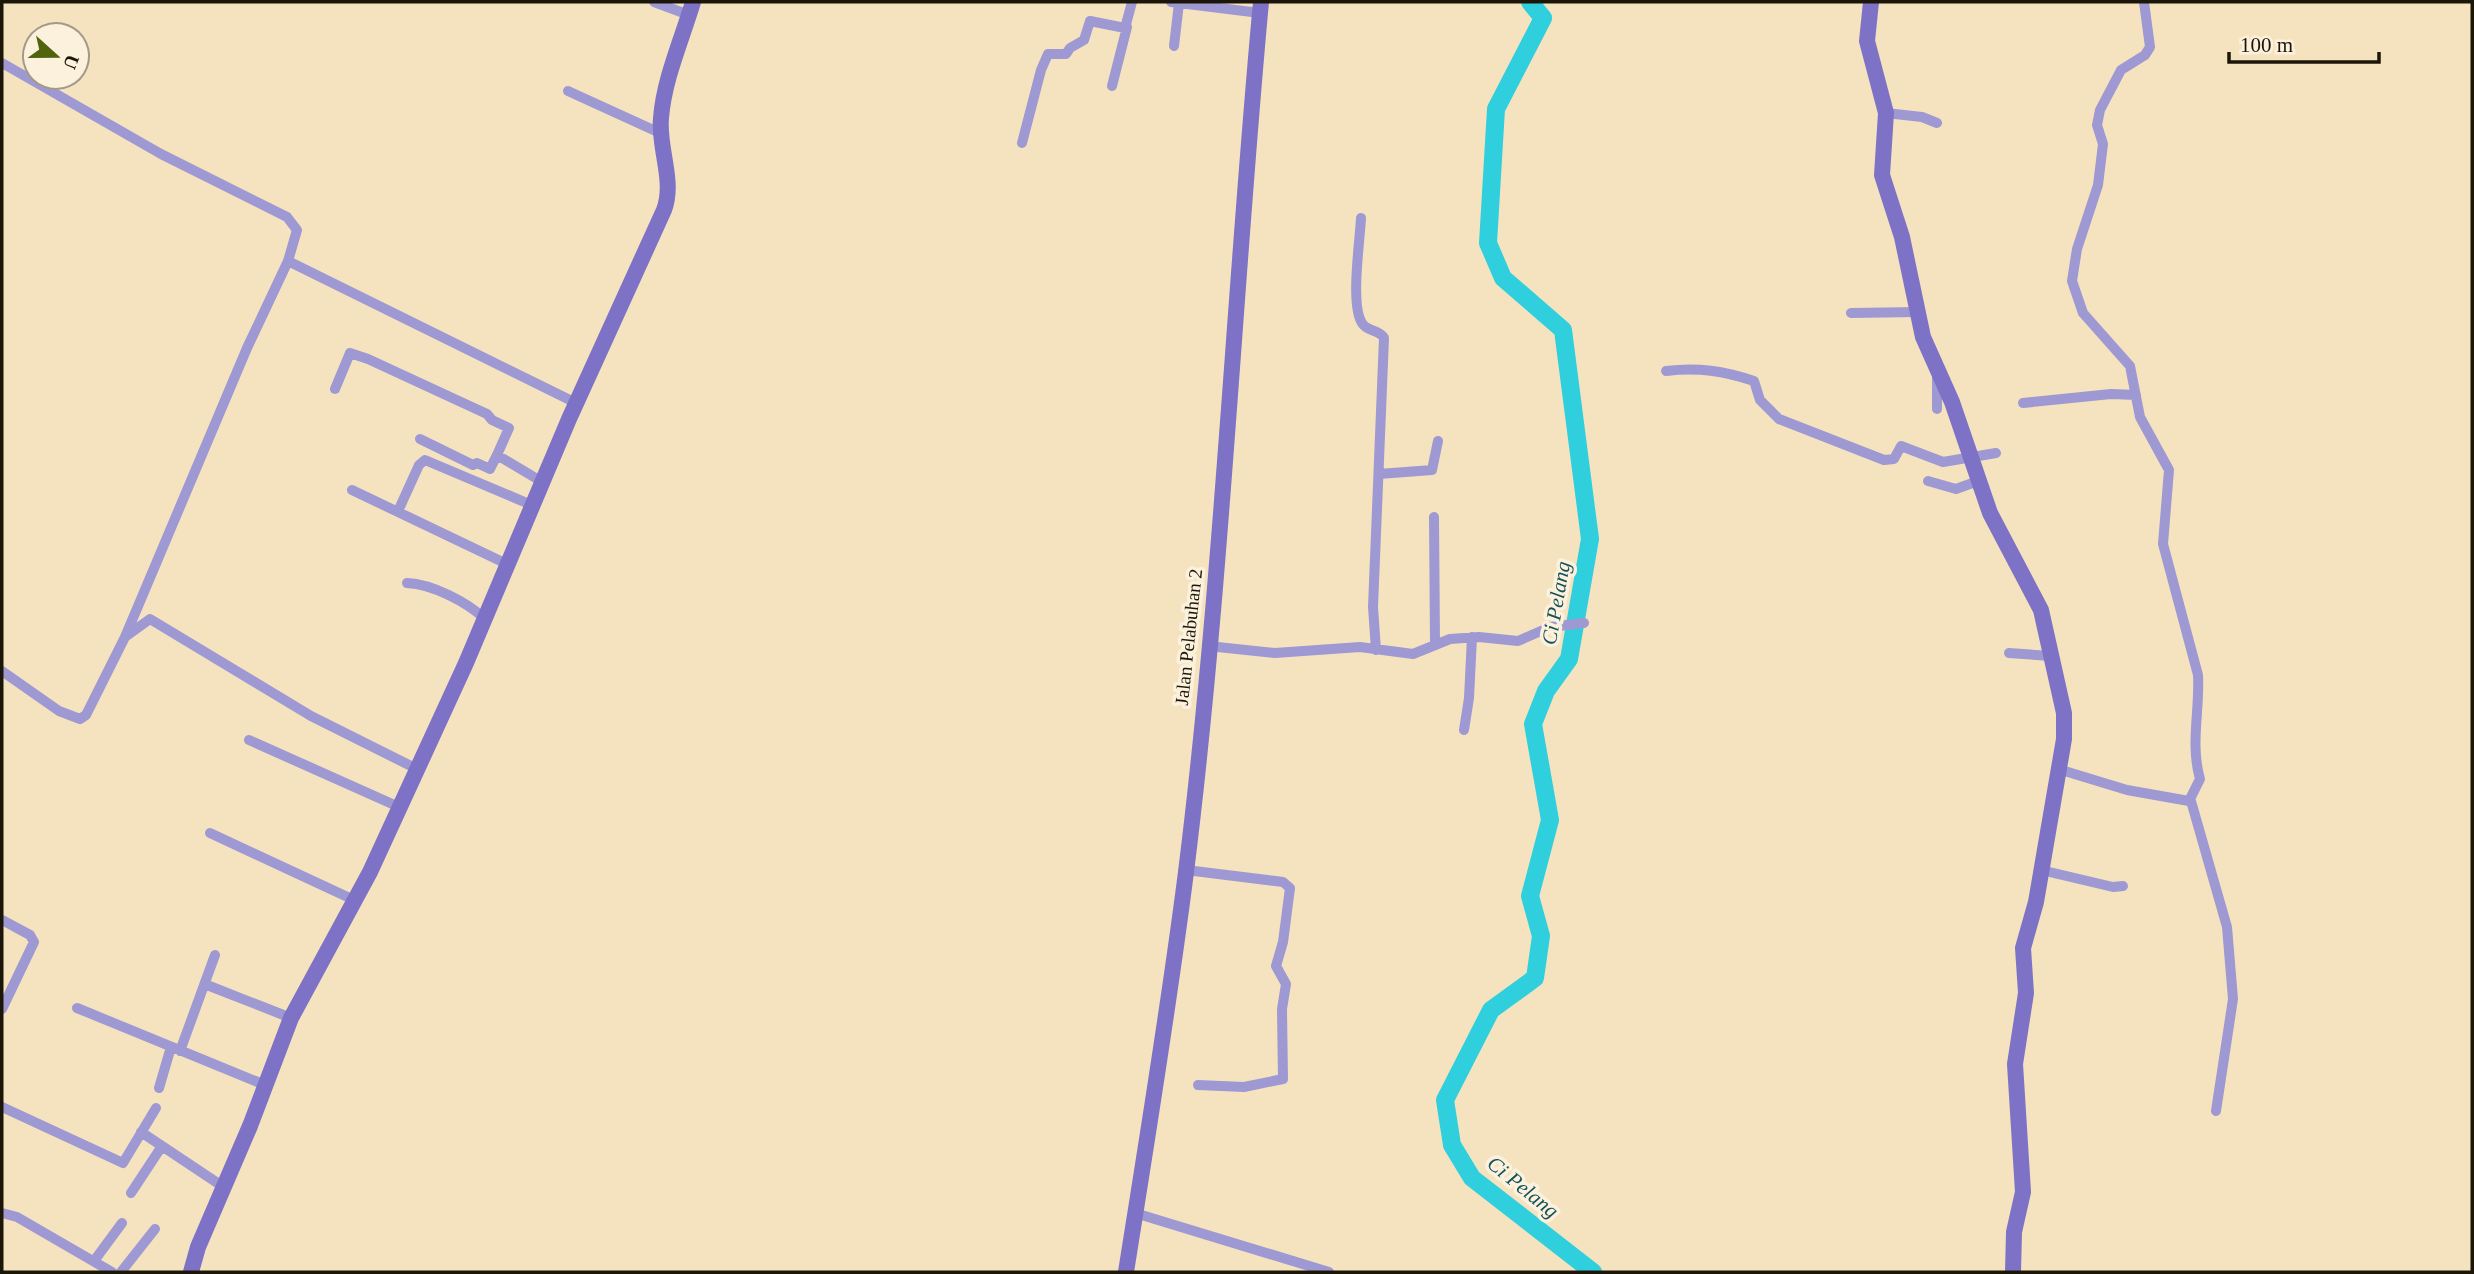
<svg xmlns="http://www.w3.org/2000/svg" width="2474" height="1274" font-family="Georgia,serif">
<rect width="100%" height="100%" fill="#f5e3c0"/>
<g fill="none" stroke-linecap="round" stroke-linejoin="round">
<path stroke="#30cfde" stroke-width="18" d="M1530,2L1543,18L1496,109L1488,243L1503,278L1563,330L1590,539L1569,659L1546,691L1533,724L1550,820L1530,896L1541,936L1535,978L1491,1010L1445,1100L1452,1145L1472,1178L1593,1272"/>
<path stroke="#9e99d2" stroke-width="10" d="M654,2L689,15
M1171,2L1260,13
M1174,46L1179,3
M2,63L161,154L287,217L297,230L288,261L247,348L125,637L150,619L311,716L417,769
M1112,86L1127,27
M568,91L660,133
M1886,113L1922,117L1937,123
M1022,143L1041,70L1048,54H1066L1070,48L1084,40L1090,21L1125,28L1132,2
M1361,218C1360,241 1350,305 1362,323C1367,332 1379,329 1384,338L1373,607L1376,650
M288,261L576,403
M1851,313L1918,312
M1666,371C1698,367 1724,371 1754,381L1760,400L1779,419L1884,460L1894,459L1901,446L1943,462L1996,453
M335,389L350,353L368,359L487,414L492,420L509,428L497,455
M2023,403L2111,394L2136,395
M1937,409V377
M420,439L473,465L477,463L490,469L497,455L544,483
M1379,474L1432,470L1438,441
M1928,481L1956,489L1978,481
M352,490L509,565
M399,509L419,465L425,460L534,506
M1434,517L1435,645
M407,583C432,584 467,602 485,619
M1208,646L1275,653L1360,647L1413,654L1450,639L1479,637L1518,641L1550,627L1584,623
M2009,653L2050,656
M2,671L59,711L80,719L86,715L125,637
M1464,730L1469,698L1472,637
M249,740L399,807
M2058,769L2127,790L2189,801L2200,779C2190,744 2200,710 2198,675L2163,544L2169,470L2140,417L2130,366L2083,313L2072,281L2077,249L2098,185L2103,144L2097,125L2100,110L2121,70L2145,55L2150,47L2144,2
M2191,801L2227,927L2233,999L2216,1111
M210,833L354,900
M1186,870L1283,882L1290,888L1283,942L1276,966L1286,984L1282,1009L1283,1079L1244,1087L1198,1085
M2041,870L2113,887L2123,886
M2,920L30,935L34,942L2,1009
M207,985L291,1018
M77,1008L265,1085
M180,1051L215,955
M159,1088L171,1047
M2,1107L123,1163L156,1108
M141,1132L225,1188
M131,1193L162,1146
M2,1213L17,1217L112,1272
M1135,1213L1329,1272
M94,1261L122,1223
M121,1272L155,1229"/>
<path stroke="#7e72c6" stroke-width="16" d="M1871,2L1867,41L1886,113L1882,175L1902,237L1923,337L1952,402L1990,513L2041,610L2064,713V739L2036,902L2023,948L2026,993L2015,1064L2023,1192L2014,1232L2013,1272
M191,1272L198,1247L250,1126L291,1018L370,872L466,663L569,419L664,210C675,181 658,148 661,118C664,79 682,39 693,2
M1126,1272C1147,1139 1169,1006 1186,872C1222,583 1234,292 1261,2"/>
</g>
<g text-anchor="middle" stroke-width="7" stroke-linejoin="round" paint-order="stroke">
<g font-size="19" fill="#1c1609" stroke="#fcf1dc">
<text transform="translate(1188 637) rotate(-84)" y="7">Jalan Pelabuhan 2</text>
</g>
<g font-size="21" font-style="italic" fill="#135259" stroke="#fcf1dc">
<text transform="translate(1556 603) rotate(-80)" y="7">Ci Pelang</text>
<text transform="translate(1523 1187) rotate(39)" y="7">Ci Pelang</text>
</g>
</g>
<rect width="2474" height="1274" fill="none" stroke="#1c1609" stroke-width="7"/>
<g transform="translate(56 56) rotate(111)"><circle r="33" fill="#fcf1dc" stroke="#a29988" stroke-width="2"/>
<path d="M0-5L12 26L0 18L-12 26Z" fill="#51640d"/>
<text y="-10" font-size="19" font-weight="bold" text-anchor="middle" fill="#1c1609">U</text>
</g>
<path d="M2229 52v10h150v-10" fill="none" stroke="#1c1609" stroke-width="3.5"/>
<text x="2240" y="52" font-size="21" fill="#1c1609" stroke="#fcf1dc" stroke-width="5" paint-order="stroke">100 m</text>
</svg>
